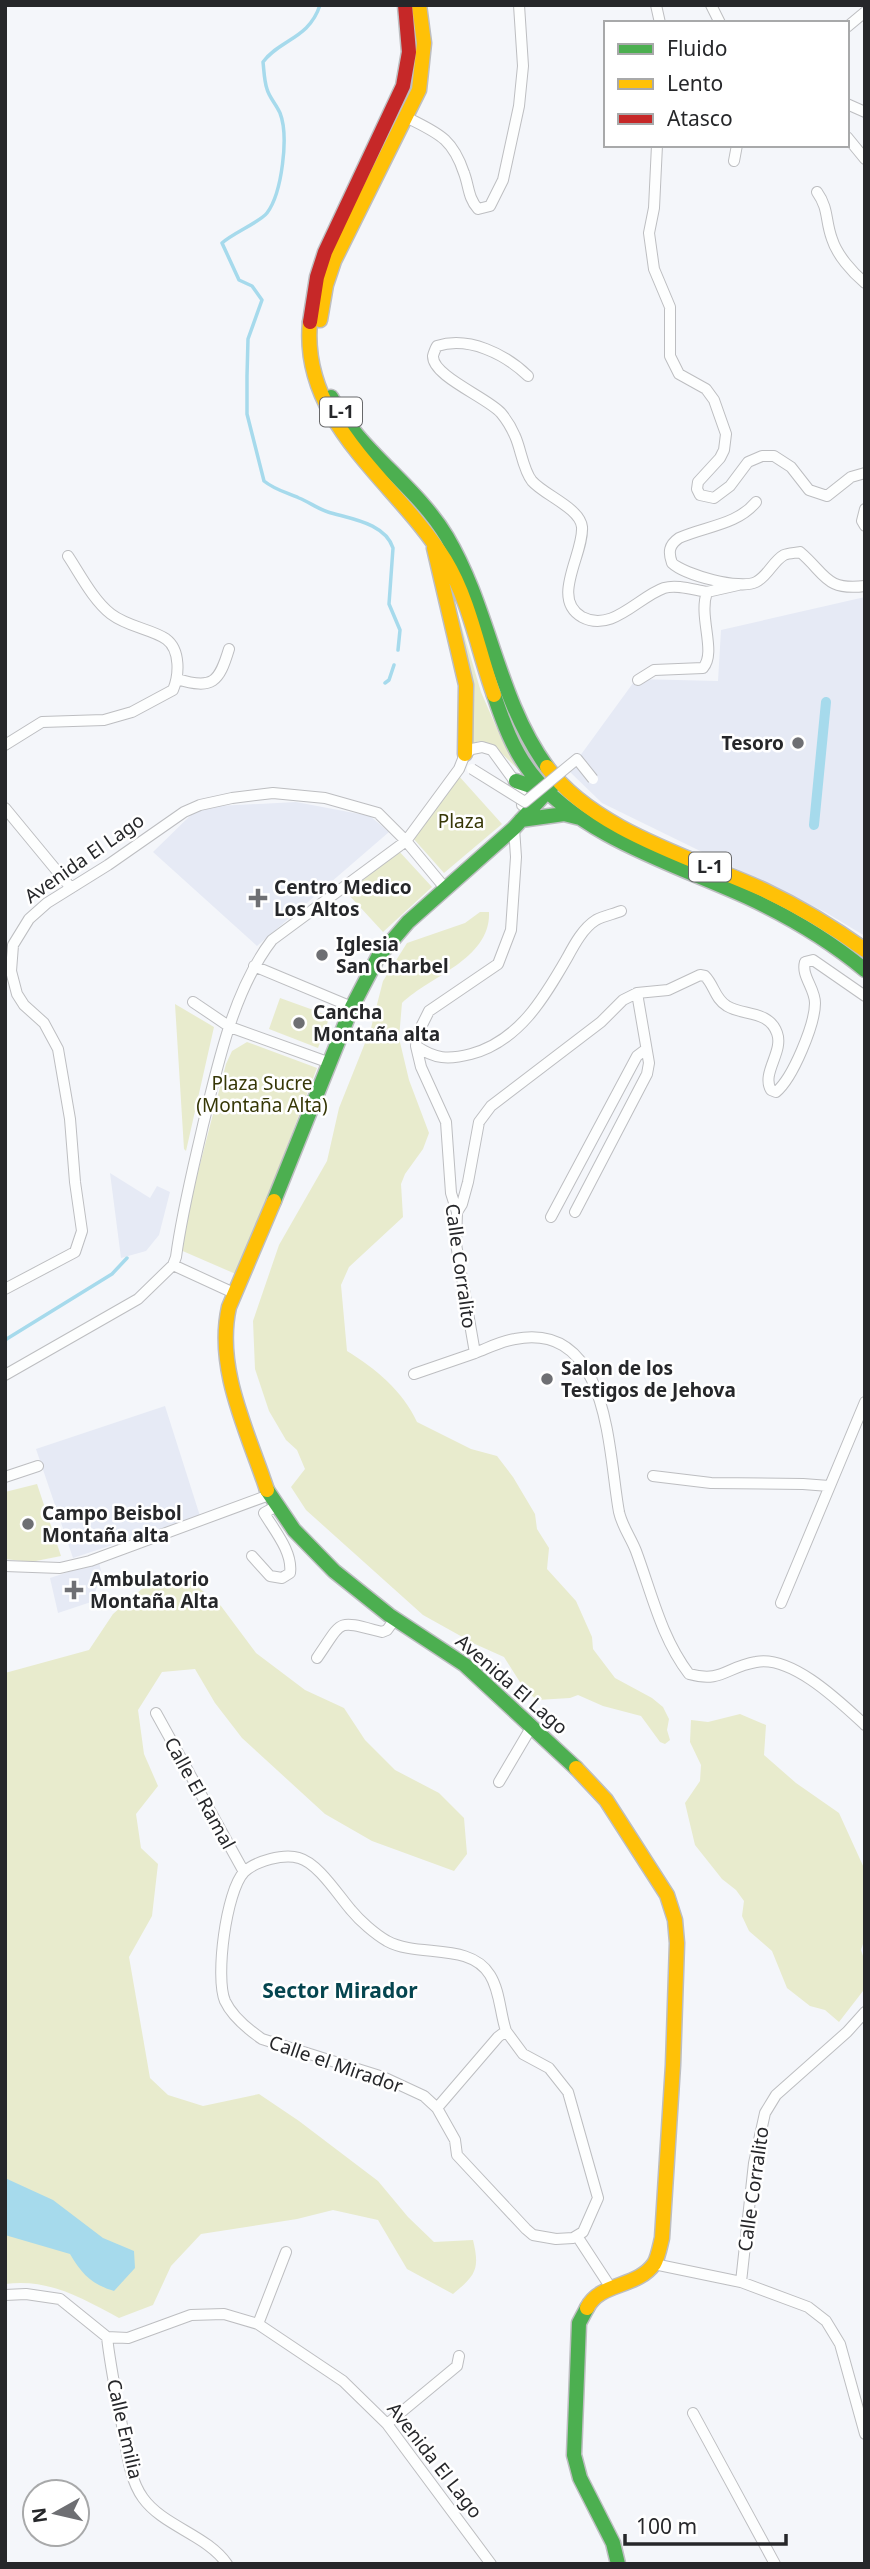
<svg xmlns="http://www.w3.org/2000/svg" width="870" height="2569" font-family="'Noto Sans',sans-serif">
<rect width="100%" height="100%" fill="#f4f6fa"/>
<path fill="#e6eaf5" d="M865,597V936L825,912L602,803L569,771L636,679L718,681L721,630Z
M296,802L370,816L389,832L257,946L153,852L195,811L217,806Z
M110,1173L150,1198L157,1186L170,1192L159,1235L146,1251L121,1258Z
M165,1406L200,1516L73,1558L36,1449Z
M99,1562L102,1575L91,1602L58,1613L50,1578Z"/>
<path fill="#e8ebcd" d="M444,567L481,692L501,738L523,774L496,748L480,741L464,746L468,735Z
M458,775L502,824L444,873L412,837Z
M397,849L432,887L383,932L348,894Z
M480,912H489C491,959 430,976 402,1003L399,1038L409,1080L429,1133L423,1149L405,1174L401,1184L403,1217L349,1267L341,1285L347,1351C375,1368 403,1391 417,1422L471,1449L497,1456L513,1477L535,1514L537,1529L549,1548L547,1569L576,1601L592,1637L593,1649L615,1678L652,1698L663,1707L669,1719L667,1730L670,1740L665,1744L660,1742L641,1716L603,1706L578,1695L570,1698L537,1700L525,1690L504,1657L475,1644L423,1615L306,1510L291,1487L305,1469L297,1450L286,1440L269,1411L255,1369L253,1321L279,1245L327,1161L339,1108L371,1028L383,981L407,943L465,923Z
M280,998L330,1016L318,1048L269,1029Z
M175,1004L214,1027L186,1151L184,1149Z
M247,1042L317,1068L238,1275L178,1249L226,1064L232,1051Z
M37,1484L61,1556L31,1562L5,1559V1492Z
M182,1574L221,1606L256,1653L305,1690L344,1708L365,1740L395,1770L439,1793L464,1818L467,1854L454,1871L372,1841L325,1814L242,1738L215,1703L195,1669L162,1672L138,1710L144,1754L158,1786L136,1814L141,1848L158,1864L152,1916L129,1957L150,2078L168,2095L203,2106L259,2094L299,2121L378,2181L408,2217L434,2242L473,2240C480,2269 476,2275 453,2294L407,2269L378,2220L333,2210L297,2219L201,2234L171,2266L153,2305L119,2318C82,2298 48,2278 5,2284V1673L89,1650L113,1614L151,1581Z
M740,1714L766,1725L764,1755L796,1783L839,1813L864,1868L865,1938L861,1950L865,1962L863,1991L839,2022L825,2010L810,2006L787,1988L772,1951L749,1931L742,1916L744,1901L736,1890L722,1879L695,1845L685,1803L700,1781L701,1765L690,1742L691,1720L708,1722Z"/>
<path fill="#a6daec" d="M5,2178L53,2200L103,2238L134,2251L135,2268L114,2291C91,2284 82,2274 70,2254L5,2235Z"/>
<g fill="none" stroke-linecap="round" stroke-linejoin="round">
<path stroke="#a6daec" stroke-width="3.5" d="M320,5C309,39 280,39 263,62C264,70 264,80 267,89C269,97 276,104 280,113C289,136 282,193 267,213C260,222 233,233 222,243L239,280L252,286L262,300L248,339L247,376V414L264,481C275,490 286,492 299,498C309,502 318,509 328,512C351,519 385,523 393,548L389,604L400,630L398,650
M385,683L389,680L394,665
M5,1340L112,1274L127,1258"/>
<path stroke="#a6daec" stroke-width="10" d="M814,825L826,702"/>
<defs>
<path id="street" d="M656,5L660,23
M711,5L720,23
M847,27L865,12
M847,104L865,112
M406,117C437,133 452,137 464,173C469,186 468,198 478,209L490,206L503,180L519,106L523,66L519,5
M847,137L865,159
M657,145L654,208L649,233L654,269L670,307V356L679,374L706,389L714,400L726,434L724,450L720,458L698,482L697,489L700,495L714,498L730,486L748,462L762,456H774L791,467L809,490L827,496L851,477L865,473
M734,161L737,145
M817,192C829,209 825,220 832,239C837,255 852,272 865,283
M528,376C505,354 469,336 437,346C436,347 433,355 433,356C432,376 488,398 501,413C506,419 512,429 515,436C521,449 523,470 532,481C544,495 580,508 582,527C584,554 550,599 582,617C612,633 638,597 664,588C677,584 694,590 707,592
M756,502C737,525 706,526 679,538C669,545 668,552 672,563C685,575 740,590 756,582C768,576 773,561 784,555C788,553 796,553 800,552C826,574 825,591 865,586
M865,509L862,521L865,526
M177,679C213,690 219,682 229,649
M638,680L654,670L703,668C717,652 698,617 707,592L738,585
M5,745L42,722L104,720L132,712L173,690C179,676 181,650 166,639C151,629 128,627 111,614C93,600 80,574 68,556
M5,808L71,888
M514,828L516,857L511,930L498,964L429,1011L417,1035L416,1046L421,1067L446,1122L451,1193L457,1212L456,1244L475,1353C488,1348 501,1341 515,1339C610,1321 608,1453 619,1512C622,1526 631,1538 636,1551C652,1594 661,1637 689,1674C722,1683 726,1667 756,1662C792,1655 840,1702 865,1725
M254,966L352,1007
M193,1002L230,1027L330,1063
M416,1046C435,1059 448,1060 471,1054C519,1041 544,998 567,958C574,945 583,928 596,920C603,916 614,914 621,911
M457,1212L462,1204L468,1182L479,1122L491,1106L601,1022L623,1000L637,993L668,990L700,975L705,976C714,985 715,999 727,1006C743,1016 769,1010 777,1033C784,1052 761,1073 771,1090L776,1092C793,1078 815,1024 815,1003C815,988 801,976 805,962L813,960L865,996
M575,1212L647,1074L649,1063L637,993
M551,1217L637,1056L645,1050
M5,1289L75,1252L82,1231L75,1182L70,1119L58,1049L44,1023L24,1005L17,994L11,971L13,945L29,919L47,903L108,865L184,812L200,805L232,798L273,793L325,798L378,813L406,841L445,888
M236,1294L173,1265L176,1257C182,1212 193,1169 203,1125C218,1064 233,991 272,940L406,841L459,769L465,754L472,749L482,747L492,750L521,790L522,805
M414,1374L475,1353
M5,1375L138,1299L173,1265
M653,1476L711,1483L803,1484L829,1486
M5,1477L38,1466
M252,1556L270,1576L282,1578L290,1573C293,1552 274,1530 264,1513L275,1507
M5,1566L60,1568L90,1561L269,1495
M781,1603L865,1402
M317,1658C344,1619 335,1620 382,1632L387,1630L395,1619
M156,1713L244,1872
M499,1782L532,1726
M506,2031L523,2054L549,2068L568,2092L598,2198L583,2232L573,2238L556,2239L533,2235L526,2229L457,2155L455,2140L437,2108L498,2037Z
M437,2108L424,2096L383,2077L262,2039C249,2030 232,2016 225,2001C215,1978 226,1891 244,1872C256,1861 284,1853 299,1858C318,1863 338,1895 351,1910C360,1921 375,1934 387,1941C418,1958 470,1942 490,1975C500,1991 500,2013 506,2031
M577,2236L611,2288
M654,2264L741,2282L808,2307L826,2321L840,2344L865,2434
M741,2282L754,2163L765,2113L776,2095L847,2032L865,2012
M5,2295L26,2294L60,2299L107,2337L128,2338L191,2315L224,2314L258,2324L343,2381L387,2424L491,2564
M258,2324L286,2252
M107,2337C111,2373 119,2407 125,2442C128,2461 132,2483 143,2498C163,2526 207,2535 227,2564
M693,2413L775,2564
M387,2424L457,2366L459,2356"/>
<path id="fast" d="M331,397C359,451 416,485 447,537C490,610 497,698 547,767
M494,695C503,722 513,750 531,773C579,836 677,865 747,897C790,917 829,940 865,970
M516,781L549,792
M521,820L564,814L580,818
M274,1201L352,1007L378,957L408,922L514,828L555,783
M267,1490L294,1530L334,1571L389,1615L465,1665L576,1768
M587,2308L579,2323L574,2455L580,2478L613,2543L618,2564"/>
<path id="slow" d="M320,320L326,285L334,261L419,90L424,43L419,5
M310,322C300,424 398,483 445,560C470,601 478,651 494,695
M434,548L466,685L465,754
M547,767C594,831 694,858 764,890C800,907 833,927 865,950
M267,1490C248,1432 215,1369 229,1307L274,1201
M576,1768L606,1800L667,1895L675,1920L677,1943L673,2065L662,2238C660,2246 658,2258 654,2264C637,2288 600,2282 587,2308"/>
<path id="jam" d="M310,322L317,277L325,252L403,86L409,52L405,5"/>
</defs>
<use href="#street" stroke="#bdbec1" stroke-width="12"/>
<use href="#fast" stroke="#bdbec1" stroke-width="17"/>
<use href="#slow" stroke="#bdbec1" stroke-width="17"/>
<use href="#jam" stroke="#bdbec1" stroke-width="17"/>
<use href="#street" stroke="#fdfefe" stroke-width="10"/>
<use href="#fast" stroke="#4caf50" stroke-width="14"/>
<use href="#slow" stroke="#ffc107" stroke-width="14"/>
<use href="#jam" stroke="#c62828" stroke-width="14"/>
<defs>
<path id="street-bridge" d="M472,769L525,802L577,759L593,779"/>
</defs>
<use href="#street-bridge" stroke="#bdbec1" stroke-width="12" stroke-linecap="butt"/>
<use href="#street-bridge" stroke="#fdfefe" stroke-width="10"/>
</g>
<g fill="#6e6f73" stroke="#fff" stroke-width="2.5">
<circle cx="798" cy="743" r="7"/>
<path d="M254.5 887.5h7v7h7v7h-7v7h-7v-7h-7v-7h7z"/>
<circle cx="322" cy="955" r="7"/>
<circle cx="299" cy="1023" r="7"/>
<circle cx="547" cy="1379" r="7"/>
<circle cx="28" cy="1524" r="7"/>
<path d="M70.5 1579.5h7v7h7v7h-7v7h-7v-7h-7v-7h7z"/>
</g>
<g text-anchor="middle" stroke-width="5" stroke-linejoin="round" paint-order="stroke">
<g fill="#fff" stroke="#67686a" stroke-width="2">
<rect x="320" y="397.5" width="42" height="29" rx="5"/>
<rect x="689" y="852.5" width="42" height="29" rx="5"/>
</g>
<g font-size="18" font-weight="bold" fill="#26272a">
<text x="341" y="418">L-1</text>
<text x="710" y="873">L-1</text>
</g>
<g font-size="19" font-weight="bold" fill="#26272a" stroke="#fff" text-anchor="start">
<text x="784" y="750" text-anchor="end">Tesoro</text>
<text x="274" y="894">Centro Medico<tspan x="274" dy="22">Los Altos</tspan></text>
<text x="336" y="951">Iglesia<tspan x="336" dy="22">San Charbel</tspan></text>
<text x="313" y="1019">Cancha<tspan x="313" dy="22">Montaña alta</tspan></text>
<text x="561" y="1375">Salon de los<tspan x="561" dy="22">Testigos de Jehova</tspan></text>
<text x="42" y="1520">Campo Beisbol<tspan x="42" dy="22">Montaña alta</tspan></text>
<text x="90" y="1586">Ambulatorio<tspan x="90" dy="22">Montaña Alta</tspan></text>
</g>
<g font-size="19" fill="#363706" stroke="#fff">
<text x="461" y="828">Plaza</text>
<text x="262" y="1090">Plaza Sucre<tspan x="262" dy="22">(Montaña Alta)</tspan></text>
</g>
<g font-size="19" fill="#26272a" stroke="#fff">
<text transform="translate(84 858) rotate(-35)" y="7">Avenida El Lago</text>
<text transform="translate(461 1266) rotate(82)" y="7">Calle Corralito</text>
<text transform="translate(512 1684) rotate(41)" y="7">Avenida El Lago</text>
<text transform="translate(200 1793) rotate(61)" y="7">Calle El Ramal</text>
<text transform="translate(336 2064) rotate(19)" y="7">Calle el Mirador</text>
<text transform="translate(753 2189) rotate(-82)" y="7">Calle Corralito</text>
<text transform="translate(125 2429) rotate(77)" y="7">Calle Emilia</text>
<text transform="translate(435 2460) rotate(52)" y="7">Avenida El Lago</text>
</g>
<g font-size="21" font-weight="bold" fill="#05454f" stroke="#fff">
<text x="340" y="1998">Sector Mirador</text>
</g>
</g>
<rect width="870" height="2569" fill="none" stroke="#26272a" stroke-width="14"/>
<rect x="604" y="21" width="245" height="126" fill="#ffffff" stroke="#a8a9aa" stroke-width="2"/>
<rect x="618" y="44" width="35" height="10" fill="#4caf50" stroke="#a8a9aa" stroke-width="2"/>
<text x="667" y="56" font-size="21" fill="#26272a">Fluido</text>
<rect x="618" y="79" width="35" height="10" fill="#ffc107" stroke="#a8a9aa" stroke-width="2"/>
<text x="667" y="91" font-size="21" fill="#26272a">Lento</text>
<rect x="618" y="114" width="35" height="10" fill="#c62828" stroke="#a8a9aa" stroke-width="2"/>
<text x="667" y="126" font-size="21" fill="#26272a">Atasco</text>
<g transform="translate(56 2513) rotate(262)"><circle r="33" fill="#ffffff" stroke="#a8a9aa" stroke-width="2"/>
<path d="M0-5L12 26L0 18L-12 26Z" fill="#6e6f73"/>
<text y="-10" font-size="19" font-weight="bold" text-anchor="middle" fill="#26272a">N</text>
</g>
<path d="M625 2534v10h161v-10" fill="none" stroke="#26272a" stroke-width="3.5"/>
<text x="636" y="2534" font-size="21" fill="#26272a" stroke="#ffffff" stroke-width="5" paint-order="stroke">100 m</text>
</svg>
